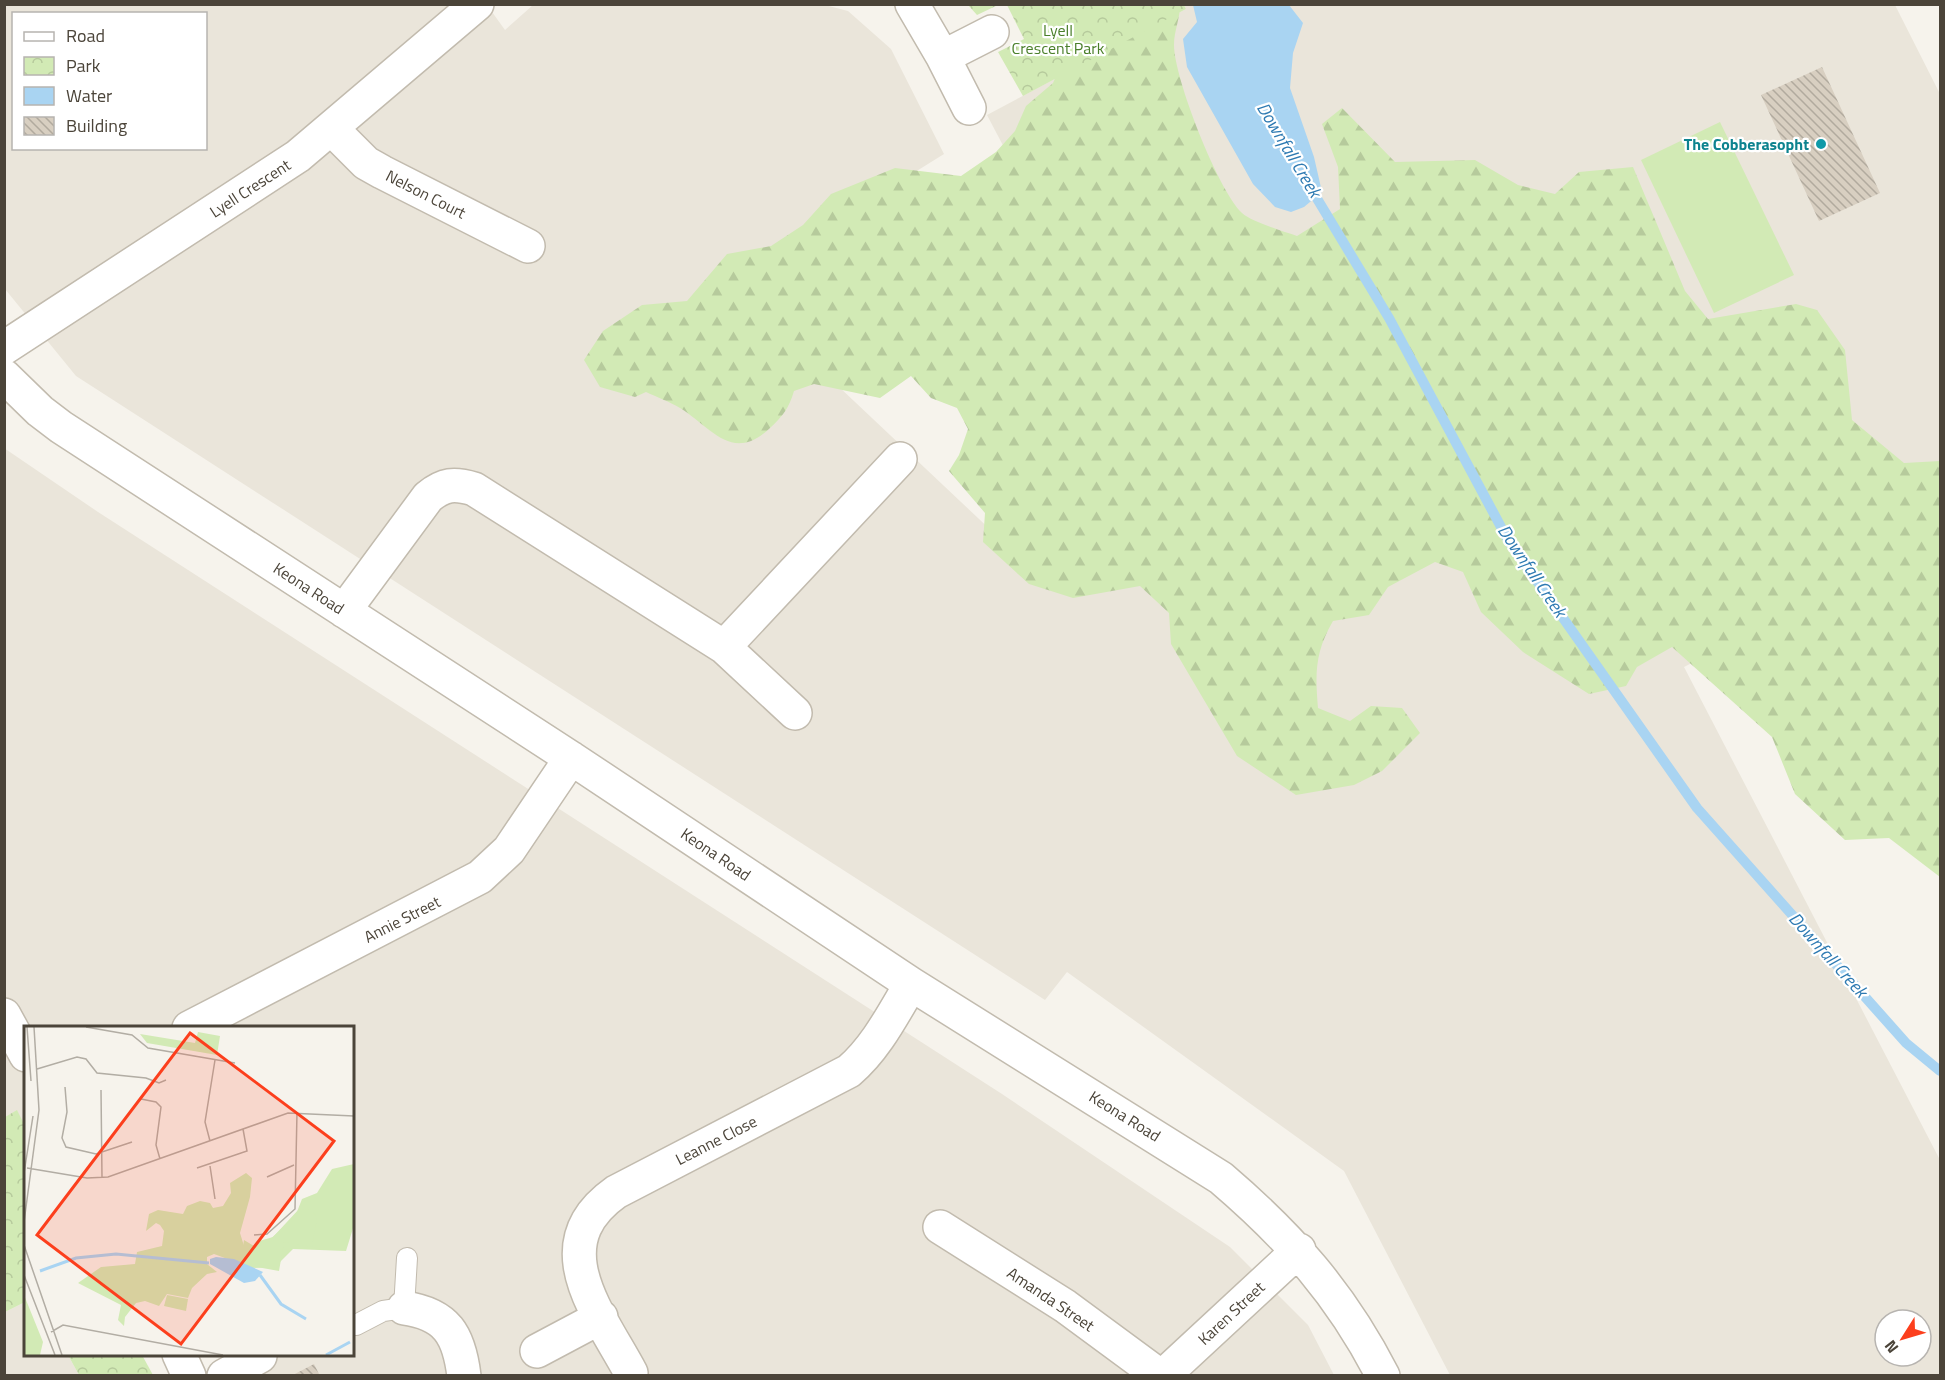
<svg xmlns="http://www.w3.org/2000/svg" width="1945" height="1380" font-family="'Titillium Web',sans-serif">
<defs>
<pattern id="forest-firs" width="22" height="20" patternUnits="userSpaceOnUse" patternTransform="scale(1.5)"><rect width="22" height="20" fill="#d2eab5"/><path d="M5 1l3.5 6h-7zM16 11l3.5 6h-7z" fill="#b6ca9c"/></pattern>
<pattern id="park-crowns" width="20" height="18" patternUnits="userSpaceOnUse" patternTransform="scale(1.5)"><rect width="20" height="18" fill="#d2eab5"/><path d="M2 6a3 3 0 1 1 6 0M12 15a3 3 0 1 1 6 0" fill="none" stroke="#b6ca9c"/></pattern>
<pattern id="building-back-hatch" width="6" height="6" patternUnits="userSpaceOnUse" patternTransform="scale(1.5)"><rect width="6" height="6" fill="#d8cfc1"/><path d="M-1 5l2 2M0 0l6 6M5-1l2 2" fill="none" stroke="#b1aa9e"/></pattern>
</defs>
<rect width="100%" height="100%" fill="#f6f3ec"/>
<path fill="#eae5da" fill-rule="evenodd" d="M821,4L848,11L891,49L944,154L732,286L996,535L1127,382L987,115L1186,9L1184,5H1895L1940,94V537L1684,667L1940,1160V1375H1450L1344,1171L1067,972L1045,1000L76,376L5,289L4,5H487L505,30L533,5ZM14,14H206V148H14ZM1885,1320H1921V1356H1885Z
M4,448L98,512L1002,1094L1230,1247L1308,1325L1334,1375H232L222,1355L352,1354V1028H26L25,1128L17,1111L5,1117Z
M25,1302L26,1354L68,1355L79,1375H5V1312Z"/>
<path fill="url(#forest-firs)" d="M1180,5C1180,19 1174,31 1174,45C1174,78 1218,190 1242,213C1252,222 1283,231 1297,236L1340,209L1338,167L1322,124L1342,108L1395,162L1475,160L1518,185L1555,194L1579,172L1633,167L1685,291L1708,319L1796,304L1817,310L1845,350L1852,420L1904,463L1940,461V877L1889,838L1845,840L1795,794L1772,737L1672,647L1637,667L1626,686L1589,694L1523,652L1481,612L1463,572L1435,562L1388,587L1369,615L1333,621C1315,652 1315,673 1318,708L1350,721L1371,706L1402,708L1420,733L1382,771L1354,785L1296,795L1237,756L1171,644L1169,613L1140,586L1073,598L1029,584L983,542L985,513L949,471L959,455L968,429L957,408L931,398L911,376L880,398L814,384L794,391C789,408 783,416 770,428C732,464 711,427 680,408C670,402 657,397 646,392L635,397L600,387L584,360L603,331L642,305L687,301L727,254L771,246L803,225L831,194L895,168L961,176L996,152L1015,131L1026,106L1053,83L1061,64Z"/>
<path fill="url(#park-crowns)" d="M968,5H998L977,15Z
M1184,5L1186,9L1023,96L998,52L1024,39L1007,5Z
M17,1110L26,1128L25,1302L5,1312V1117Z
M68,1355H142L153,1375H79Z"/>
<path fill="#d2eab5" d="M1720,122L1794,275L1714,313L1641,160Z"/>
<path fill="#a9d4f2" d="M1193,5H1289L1303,23L1293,53L1290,88L1314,157L1322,192L1304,207L1291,212L1275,207L1253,184L1187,67L1183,39L1197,22Z"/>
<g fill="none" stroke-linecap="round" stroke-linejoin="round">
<path stroke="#a9d4f2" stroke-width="10" d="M1310,187L1389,318L1508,540L1697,808L1906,1043L1940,1071"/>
</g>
<path fill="url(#building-back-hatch)" d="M1822,67L1880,193L1819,221L1761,95Z
M314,1364L320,1376H291Z"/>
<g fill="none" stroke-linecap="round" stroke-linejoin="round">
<defs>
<path id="service" d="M356,1325L383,1311L404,1308L407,1258"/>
<path id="minor" d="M912,4L943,57
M969,108L943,57L992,32
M332,129L366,163L382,172L528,246
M4,348L298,156L477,4
M4,376L40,411L61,427L571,758L911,984L1221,1178C1290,1237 1341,1294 1383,1376
M344,611L428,497C444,484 454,483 474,489L724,647L795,713
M724,647L900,459
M4,1015L26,1055
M189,1028L480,877L509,850L571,758
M940,1227L1065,1306L1160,1376
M404,1308C447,1314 459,1335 464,1376
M537,1351L601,1317
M179,1354L189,1376
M631,1373C599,1313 541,1245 616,1192L849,1071C876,1048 893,1014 911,984
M224,1376L260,1356
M1163,1376L1299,1250"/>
</defs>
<use href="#service" stroke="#c2bbae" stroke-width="22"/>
<use href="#minor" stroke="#c2bbae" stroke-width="36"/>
<use href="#service" stroke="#fff" stroke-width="20"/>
<use href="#minor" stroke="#fff" stroke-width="33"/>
</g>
<circle fill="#0f9aa8" stroke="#fff" stroke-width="2" cx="1821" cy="144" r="6"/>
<g text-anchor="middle" stroke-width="4.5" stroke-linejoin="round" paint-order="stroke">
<g font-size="16" fill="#4a7f2a" stroke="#fff">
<text x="1058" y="36">Lyell<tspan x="1058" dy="18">Crescent Park</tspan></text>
</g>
<g font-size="16" font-weight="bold" fill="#0d838f" stroke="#fff" text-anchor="end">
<text x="1809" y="150">The Cobberasopht</text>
</g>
<g font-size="16" fill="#4b4439" stroke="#fff">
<text transform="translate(250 188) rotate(-33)" y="6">Lyell Crescent</text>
<text transform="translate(426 194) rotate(27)" y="6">Nelson Court</text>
<text transform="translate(309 588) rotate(33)" y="6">Keona Road</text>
<text transform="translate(716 854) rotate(34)" y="6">Keona Road</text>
<text transform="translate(402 919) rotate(-27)" y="6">Annie Street</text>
<text transform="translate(1125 1116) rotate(32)" y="6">Keona Road</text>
<text transform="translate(716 1140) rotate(-27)" y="6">Leanne Close</text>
<text transform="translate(1051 1299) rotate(34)" y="6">Amanda Street</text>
<text transform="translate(1231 1313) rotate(-43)" y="6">Karen Street</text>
</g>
<g font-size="18" font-style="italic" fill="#2e7ab2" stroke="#fff">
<text transform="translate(1289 150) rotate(59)" y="6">Downfall Creek</text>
<text transform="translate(1532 571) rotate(56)" y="6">Downfall Creek</text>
<text transform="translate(1828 955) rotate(48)" y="6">Downfall Creek</text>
</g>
</g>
<g transform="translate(24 1026)">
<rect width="330" height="330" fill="#f6f3ec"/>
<path d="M330,138V199L322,225L269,223L251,241L228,242L190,228L183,231V238L193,246L183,248L168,262L164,272L143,268L135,280L121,275L112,277L101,291L100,300L94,294L97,279L54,257L77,241L111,238L113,226L138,220L140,205L136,199L132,197L122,205L125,188L134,184L159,188L163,180L176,175L186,177L189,182L199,180L207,167L206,157L222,147L228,152L226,171L216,207L220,220L227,223L233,215L243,216L271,191L278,173L293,167L308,143ZM0,269L19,316L16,329H0Z" fill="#d2eab5"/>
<path d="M174,6L196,10L193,29L123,17L116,8L171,17ZM275,183L288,184L293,192L288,221L260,216L255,245L216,238L220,214L230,220L232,216L249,211Z" fill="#d2eab5"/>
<path d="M143,269L164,273L162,285L140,280Z" fill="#d2eab5"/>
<path d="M192,231L210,233L239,246L231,255L220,257L186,238V233Z" fill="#a9d4f2"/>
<path fill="none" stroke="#a9d4f2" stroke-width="3" d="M16,245L52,232L92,228L185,237M236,249L257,278L282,293M302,329L326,316"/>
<path fill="none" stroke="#b2ada4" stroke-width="1.5" d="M3,1L7,55M62,1L108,9L124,22L211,37M13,43L53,31L62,33L73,47L122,52L135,57L142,54M41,61L43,86L38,112L42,121L72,128L108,116M77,64L78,152M117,73L132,76L137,81L132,119L136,133M186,115L181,96L191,34M186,140L191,173M3,142L63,152L84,151L264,87L330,90M173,142L223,125L219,103M0,147L9,90M243,151L270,139M0,196L15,84L10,1M230,209L243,208L271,183L273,86M0,219L38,329M0,249L31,329M27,306L39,299L199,329"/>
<path fill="#fc3f1d" fill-opacity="0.15" stroke="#fc3f1d" stroke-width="3" d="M166,7L310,115L157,318L13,209Z"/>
<rect width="330" height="330" fill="none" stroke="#4b4439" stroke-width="3"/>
</g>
<rect width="1945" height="1380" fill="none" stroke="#4b4439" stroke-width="12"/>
<rect x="12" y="12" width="195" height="138" fill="#ffffff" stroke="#b7b4b0" stroke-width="1.5"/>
<rect x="24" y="32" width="30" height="9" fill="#ffffff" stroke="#b7b4b0" stroke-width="1.5"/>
<text x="66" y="42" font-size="18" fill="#4b4439">Road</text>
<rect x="24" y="57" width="30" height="18" fill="url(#park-crowns)" stroke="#b7b4b0" stroke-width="1.5"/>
<text x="66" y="72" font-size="18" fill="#4b4439">Park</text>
<rect x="24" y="87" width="30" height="18" fill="#a9d4f2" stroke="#b7b4b0" stroke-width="1.5"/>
<text x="66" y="102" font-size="18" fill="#4b4439">Water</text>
<rect x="24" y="117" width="30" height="18" fill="url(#building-back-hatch)" stroke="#b7b4b0" stroke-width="1.5"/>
<text x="66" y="132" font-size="18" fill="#4b4439">Building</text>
<g transform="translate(1903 1338) rotate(233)"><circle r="28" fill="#ffffff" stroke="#b7b4b0" stroke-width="1.5"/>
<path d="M0-4.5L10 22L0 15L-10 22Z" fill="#fc3f1d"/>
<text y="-9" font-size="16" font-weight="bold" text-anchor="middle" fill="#4b4439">N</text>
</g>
</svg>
